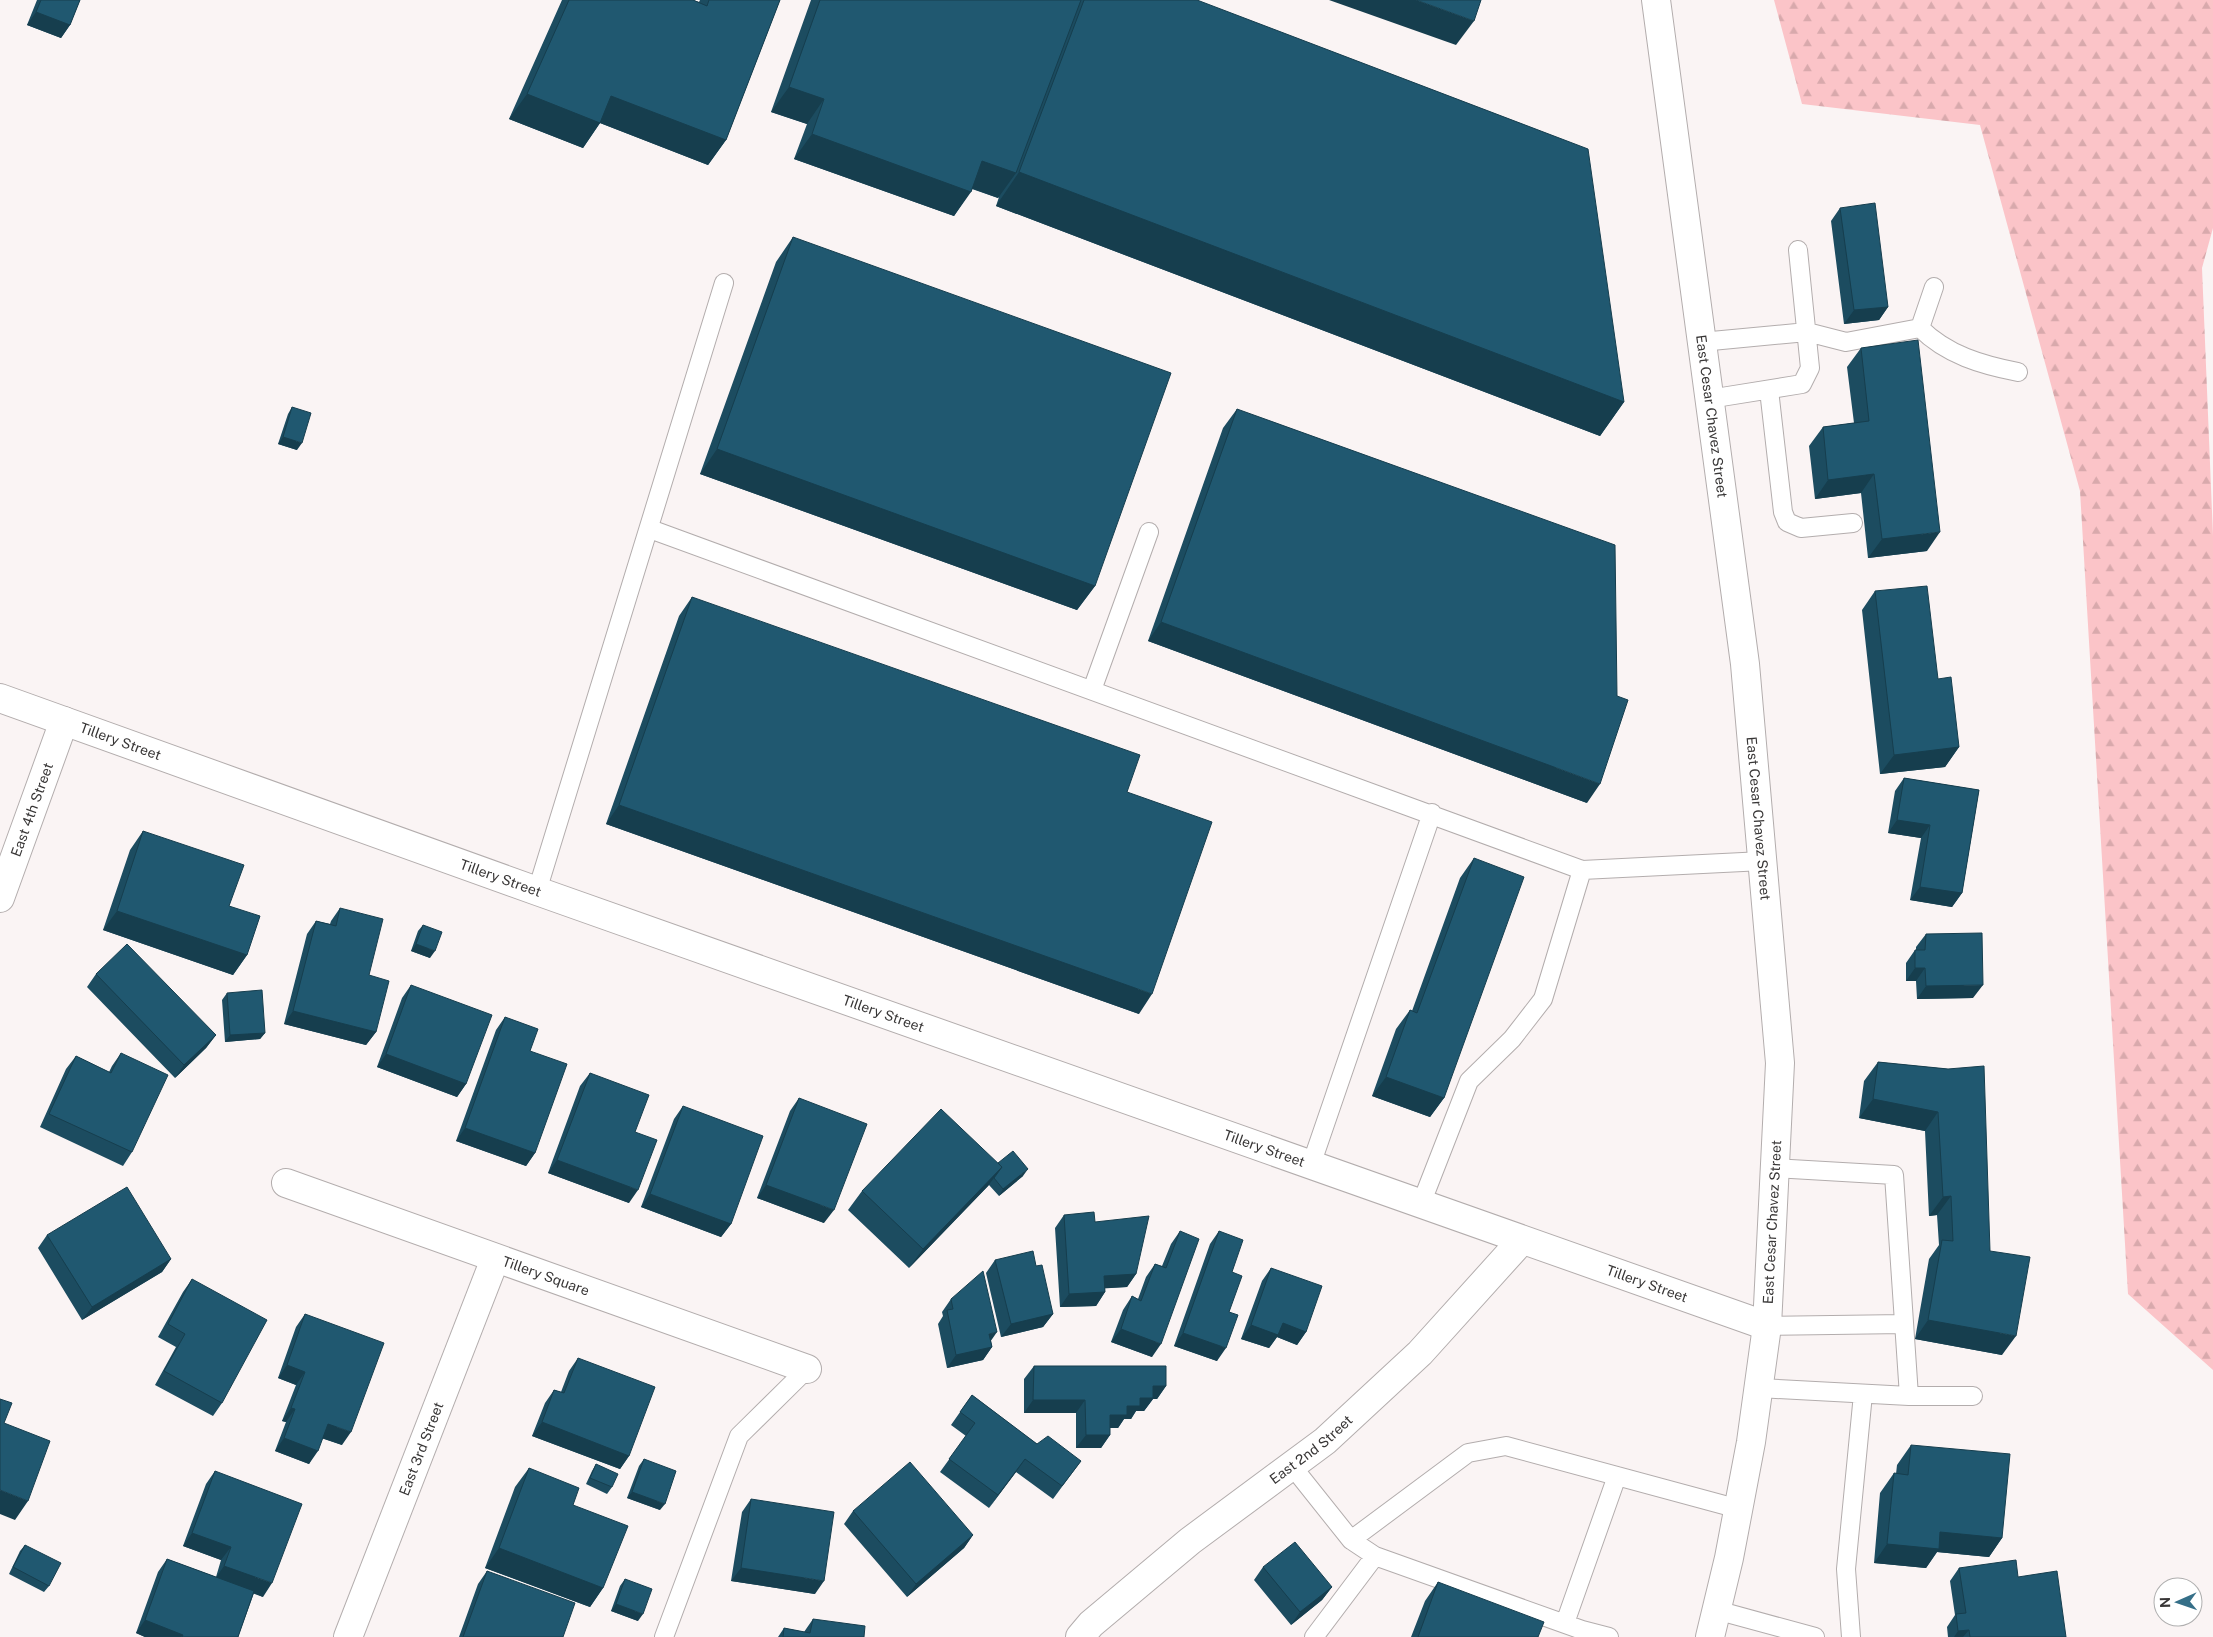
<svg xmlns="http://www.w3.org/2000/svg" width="2213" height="1637" font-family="'Public Sans',sans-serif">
<defs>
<pattern id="forest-firs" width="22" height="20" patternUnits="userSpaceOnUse" patternTransform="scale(1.25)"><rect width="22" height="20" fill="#fbc4c8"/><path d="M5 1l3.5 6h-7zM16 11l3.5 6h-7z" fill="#d8a9ac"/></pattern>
</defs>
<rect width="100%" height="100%" fill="#faf4f4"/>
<path fill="url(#forest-firs)" d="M1774,0H2213V228L2202,268L2213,536V1370L2128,1294L2080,491L1980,125L1802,104Z"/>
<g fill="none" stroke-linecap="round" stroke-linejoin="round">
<defs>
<path id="lane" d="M1920,328L1934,287
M1701,342L1807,332L1846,342L1920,328C1947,355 1982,365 2018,372
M1769,390L1783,512L1787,522L1801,528L1853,523
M1709,399L1802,384L1810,368L1798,250
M650,529L1582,870L1763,861
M1092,690L1149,532
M537,891L724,283
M1311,1165L1432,813
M1421,1204L1469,1081L1512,1039L1543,999L1582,870
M1767,1326L1904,1324
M1759,1388L1909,1396L1894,1175L1775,1168
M1909,1396H1973
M1292,1466L1351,1540L1375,1556L1582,1630L1609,1637
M1351,1540L1468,1453L1506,1446L1739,1509
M1716,1610L1815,1637
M1565,1623L1617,1476
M664,1637L739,1436L807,1369
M1314,1637L1375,1556
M1851,1637L1846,1569L1863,1394"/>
<g id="street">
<path id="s1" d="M0,898L64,721"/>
<path id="s2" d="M286,1183L807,1369"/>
<path id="s3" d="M348,1637L495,1259"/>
</g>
<g id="secondary">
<path id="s4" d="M1656,0L1745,664L1780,1063L1767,1326L1751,1442L1729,1558L1710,1637"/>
<path id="s5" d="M0,698L537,891L1767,1326"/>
<path id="s6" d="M1080,1637L1091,1624L1190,1541L1325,1441L1420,1353L1522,1240"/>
</g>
</defs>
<use href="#lane" stroke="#b3adad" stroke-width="20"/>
<use href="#street" stroke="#b3adad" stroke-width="30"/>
<use href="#secondary" stroke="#b3adad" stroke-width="30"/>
<use href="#lane" stroke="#fff" stroke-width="18"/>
<use href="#street" stroke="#fff" stroke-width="28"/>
<use href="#secondary" stroke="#fff" stroke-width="28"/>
</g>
<path fill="#1c4c60" d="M37,0H80L70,25L61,38L27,25Z
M562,0H693L699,2L700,0H780L726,140L708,165L600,123L583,148L509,119Z
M811,0H1197L1624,402L1600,436L996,206L999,197L998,198L972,189L954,216L794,159L807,124L771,112Z
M1840,208L1888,307L1879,320L1844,324L1831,221Z
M793,237L1095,586L1077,610L700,474L776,262Z
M1861,348L1927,551L1868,558L1861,493L1815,499L1809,446L1823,427L1854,423L1847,367Z
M292,407L297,450L278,444L288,414Z
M1237,409L1587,803L1148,641L1223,428Z
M1875,591L1938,679L1959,747L1945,767L1880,774L1862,610Z
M692,597L1127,792L1139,1014L606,824L679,616Z
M1904,778L1979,790L1962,893L1952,907L1910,900L1921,838L1888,833L1895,791Z
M143,831L229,906L247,955L233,975L103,930L130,850Z
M1474,858L1444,1098L1430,1117L1372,1096L1396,1029L1410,1010L1412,1011L1460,878Z
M340,908L369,975L376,1032L366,1045L284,1024L307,934L316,921L330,924L331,921Z
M423,925L430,958L411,951L418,931Z
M1926,934L1973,998L1917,999L1916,981H1906V963L1915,950H1916V947Z
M96,974L216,1035L206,1048L175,1078L87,987Z
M411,985L466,1084L457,1097L377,1067L402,998Z
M227,993L265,1033L260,1039L225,1042L222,1000Z
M505,1017L530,1051L535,1153L526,1166L456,1141L496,1030Z
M121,1053L132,1152L123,1166L40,1127L66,1069L76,1056L109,1072L112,1066Z
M1878,1062L1948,1069L1990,1251L2002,1355L1915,1339L1929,1259L1939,1245L1937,1215L1929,1216L1925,1131L1859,1118L1864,1081Z
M590,1073L635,1132L629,1203L548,1173L580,1086Z
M799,1098L824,1223L757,1198L790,1111Z
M683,1106L731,1224L721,1237L641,1207L674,1119Z
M998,1163L1023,1176L999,1196L989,1185L909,1268L848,1210L862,1191Z
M1064,1215L1095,1222L1136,1274L1127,1287L1105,1288V1292L1096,1306L1060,1307L1055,1228Z
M1180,1231L1152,1357L1111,1342L1123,1310L1132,1296L1138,1299L1146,1277L1155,1264L1162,1266L1171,1244Z
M1219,1231L1232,1272L1229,1312L1217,1361L1174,1346L1210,1244Z
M47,1235L171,1259L162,1272L82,1320L38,1248Z
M995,1260L1036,1266L1053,1314L1043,1327L1001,1337L986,1273Z
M1271,1268L1306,1332L1297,1345L1277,1337L1269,1348L1241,1339L1262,1281Z
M192,1279L222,1403L213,1416L155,1385L176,1347L158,1337L183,1292Z
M951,1299L991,1341L992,1347L983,1360L947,1368L938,1324L943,1316L942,1312Z
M305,1314L342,1445L322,1438L309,1464L275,1451L286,1422L282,1421L296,1385L278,1378L296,1327Z
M578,1358L629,1456L620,1469L532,1436L545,1403L554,1390L561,1392L569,1371Z
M1034,1366L1166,1386L1157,1399H1153L1144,1411H1136L1131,1419H1124L1118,1428H1110V1435L1101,1448H1076V1413H1024V1379Z
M972,1395L1037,1444L1081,1461L1053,1499L1016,1472L989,1508L940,1472L966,1436L951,1425Z
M1911,1445L2002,1538L1989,1557L1937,1552L1926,1568L1874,1563L1880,1493L1894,1473L1896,1474L1897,1465Z
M644,1459L660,1510L627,1498L639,1466Z
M596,1464L612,1487L607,1494L586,1484L592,1471Z
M529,1468L573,1505L603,1588L590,1607L485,1568L515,1487Z
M215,1471L263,1597L254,1593L238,1637H145L136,1633L158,1572L167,1559L216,1577L221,1560L183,1546L206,1484Z
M751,1499L815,1594L731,1581L742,1512Z
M853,1511L973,1535L964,1548L907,1597L844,1524Z
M25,1545L49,1586L44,1592L9,1574L20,1551Z
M1263,1567L1332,1587L1322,1600L1291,1625L1254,1580Z
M1959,1568L2018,1577L2066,1637H1948L1947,1627L1955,1615L1950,1581Z
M487,1571L563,1637H459L478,1584Z
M625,1579L638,1621L611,1611L620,1586Z
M1438,1582L1538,1637H1411L1425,1601Z
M813,1619L864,1637H778L784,1628L804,1632Z"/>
<path fill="#163e4e" d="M1329,0H1416L1474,21L1456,45Z
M36,12L70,25L61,38L27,25Z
M789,87L824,99L807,124L771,112Z
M527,94L611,96L726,140L708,165L600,123L583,148L509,119Z
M812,134L971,192L954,216L794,159Z
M982,161L1016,173L998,198L965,186Z
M1019,172L1624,402L1600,436L996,206Z
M1888,307L1879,320L1844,324L1854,310Z
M283,437L302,443L297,450L278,444Z
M717,449L1095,586L1077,610L700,474Z
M1874,474L1861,493L1815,499L1828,480Z
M1940,532L1927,551L1868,558L1882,539Z
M1161,622L1600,784L1587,803L1148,641Z
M1959,747L1945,767L1880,774L1894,755Z
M619,805L1152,994L1139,1014L606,824Z
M1897,820L1930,825L1921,838L1888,833Z
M1920,887L1962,893L1952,907L1910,900Z
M117,911L247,955L233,975L103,930Z
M416,944L435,951L430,958L411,951Z
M1915,968H1925L1916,981H1906Z
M1983,985L1973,998L1917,999L1926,986Z
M293,1011L376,1032L366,1045L284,1024Z
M265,1033L260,1039L225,1042L230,1035Z
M216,1035L206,1048L175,1078L184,1065Z
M386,1054L466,1084L457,1097L377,1067Z
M1386,1077L1444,1098L1430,1117L1372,1096Z
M1873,1099L1938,1112L1925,1131L1859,1118Z
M465,1128L535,1153L526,1166L456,1141Z
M557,1160L638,1190L629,1203L548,1173Z
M1002,1167L988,1186L909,1268L923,1249Z
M1028,1169L1023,1176L999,1196L1003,1189Z
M766,1185L834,1210L824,1223L757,1198Z
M650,1194L731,1224L721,1237L641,1207Z
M1951,1196L1937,1215L1929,1216L1943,1197Z
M171,1259L162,1272L82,1320L92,1307Z
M1136,1274L1127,1287L1095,1289L1104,1276Z
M1105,1292L1096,1306L1060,1307L1069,1294Z
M1053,1314L1043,1327L1001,1337L1011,1324Z
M1928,1320L2016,1336L2002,1355L1915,1339Z
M1283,1323L1306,1332L1297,1345L1277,1337L1269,1348L1241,1339L1251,1325Z
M1121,1329L1161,1344L1152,1357L1111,1342Z
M997,1332L988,1345L989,1334Z
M1183,1333L1226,1348L1217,1361L1174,1346Z
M992,1347L983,1360L947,1368L956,1355Z
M287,1365L305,1372L296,1385L278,1378Z
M1153,1386H1166L1157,1399H1153L1144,1411H1136L1131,1419H1124L1118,1428H1101L1110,1415L1127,1406L1140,1398Z
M1033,1400H1085L1076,1413H1024Z
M291,1408L295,1409L286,1422L282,1421Z
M542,1422L629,1456L620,1469L532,1436Z
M328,1424L351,1432L342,1445L318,1437Z
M1086,1435H1110L1101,1448H1076Z
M284,1438L318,1451L309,1464L275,1451Z
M1025,1459L1016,1472L989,1508L998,1495Z
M0,1490L28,1501L15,1520L0,1514Z
M632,1492L665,1504L660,1510L627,1498Z
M1940,1532L2002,1538L1989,1557L1937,1552L1926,1568L1874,1563L1887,1544Z
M192,1533L231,1547L221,1560L183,1546Z
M973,1535L964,1548L907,1597L916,1584Z
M499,1548L603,1588L590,1607L485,1568Z
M224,1566L272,1583L263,1597L215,1579Z
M741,1568L824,1581L815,1594L731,1581Z
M1332,1587L1322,1600L1291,1625L1300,1612Z
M616,1604L643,1614L638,1621L611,1611Z
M145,1620L183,1635L181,1637H145L136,1633Z
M1969,1630L1963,1637H1954L1958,1631Z"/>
<path fill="#205870" stroke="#163e4e" d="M41,0H80L70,25L36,12Z
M569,0H693L707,6L709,0H780L726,140L611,96L600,123L527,94Z
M820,0H1081L1016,173L982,161L971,192L812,134L824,99L789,87Z
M1084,0H1197L1588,149L1624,402L1019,172Z
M1416,0H1481L1474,21Z
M1875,203L1888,307L1854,310L1840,208Z
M793,237L1171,373L1095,586L717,449Z
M1918,340L1940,532L1882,539L1874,474L1828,480L1823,427L1869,421L1861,348Z
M292,407L311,413L302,443L283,437Z
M1237,409L1615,545L1617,696L1628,700L1600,784L1161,622Z
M1927,586L1938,679L1951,677L1959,747L1894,755L1875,591Z
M692,597L1140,755L1127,792L1212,822L1152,994L619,805Z
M1904,778L1979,790L1962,893L1920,887L1930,825L1897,820Z
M143,831L244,865L229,906L260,916L247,955L117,911Z
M1474,858L1524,877L1444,1098L1386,1077L1410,1010L1417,1013Z
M340,908L383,919L369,975L389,981L376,1032L293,1011L316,921L336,926Z
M423,925L442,932L435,951L416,944Z
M1982,933L1983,985L1926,986L1925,968H1915V950H1925L1926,934Z
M127,944L216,1035L184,1065L96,974Z
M411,985L492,1015L466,1084L386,1054Z
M262,990L265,1033L230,1035L227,993Z
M505,1017L538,1029L530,1051L567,1064L535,1153L465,1128Z
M121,1053L168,1075L132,1152L49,1114L76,1056L111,1073Z
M1878,1062L1948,1069L1984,1066L1990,1251L2030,1257L2016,1336L1928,1320L1942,1240L1953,1241L1951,1196L1943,1197L1938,1112L1873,1099Z
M590,1073L649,1095L635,1132L657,1140L638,1190L557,1160Z
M799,1098L867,1124L834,1210L766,1185Z
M683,1106L763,1136L731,1224L650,1194Z
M941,1109L1002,1167L923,1249L862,1191Z
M1013,1151L1028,1169L1003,1189L994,1178L1002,1167L998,1163Z
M127,1187L171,1259L92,1307L47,1235Z
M1094,1212L1095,1222L1149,1216L1136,1274L1104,1276L1105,1292L1069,1294L1064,1215Z
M1180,1231L1199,1239L1161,1344L1121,1329L1132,1296L1141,1301L1155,1264L1166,1268Z
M1219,1231L1243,1240L1232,1272L1242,1276L1229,1312L1238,1315L1226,1348L1183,1333Z
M1033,1251L1036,1266L1042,1265L1053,1314L1011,1324L995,1260Z
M1271,1268L1322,1286L1306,1332L1283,1323L1278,1335L1251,1325Z
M983,1271L997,1332L989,1334L992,1347L956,1355L947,1310L953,1309L951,1299Z
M192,1279L267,1320L222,1403L164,1371L185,1334L168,1324Z
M305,1314L384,1343L351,1432L328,1424L318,1451L284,1438L295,1409L291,1408L305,1372L287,1365Z
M578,1358L655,1387L629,1456L542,1422L554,1390L564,1393Z
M1034,1366H1166V1386H1153V1398H1140V1406H1127V1415H1110V1435H1086L1085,1400H1033Z
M972,1395L1037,1444L1048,1436L1081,1461L1062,1486L1025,1459L998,1495L949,1459L975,1423L960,1412Z
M0,1399L12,1403L4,1423L50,1441L28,1501L0,1490Z
M1911,1445L2010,1454L2002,1538L1940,1532L1939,1549L1887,1544L1894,1473L1908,1475Z
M644,1459L676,1471L665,1504L632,1492Z
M910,1462L973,1535L916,1584L853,1511Z
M596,1464L618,1474L612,1487L590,1478Z
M529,1468L579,1488L573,1505L628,1526L603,1588L499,1548Z
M215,1471L302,1504L272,1583L224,1566L231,1547L192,1533Z
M751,1499L834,1512L824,1581L741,1568Z
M1295,1542L1332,1587L1300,1612L1263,1567Z
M25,1545L61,1563L49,1586L13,1567Z
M167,1559L254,1591L238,1637H182L183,1635L145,1620Z
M2016,1560L2018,1577L2057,1571L2066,1637H1970L1969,1630L1958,1631L1956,1614L1966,1613L1959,1568Z
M487,1571L575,1603L563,1637H463Z
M625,1579L652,1589L643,1614L616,1604Z
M1438,1582L1544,1622L1538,1637H1418Z
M813,1619L865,1626L864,1637H783L784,1628L810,1633Z"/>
<g text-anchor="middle" stroke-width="5" stroke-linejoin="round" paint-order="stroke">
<g font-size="14" fill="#383636" stroke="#fff">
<text dy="5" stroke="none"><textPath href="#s4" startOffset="420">East Cesar Chavez Street</textPath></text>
<text dy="5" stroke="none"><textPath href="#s5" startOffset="128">Tillery Street</textPath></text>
<text dy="5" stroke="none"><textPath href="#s1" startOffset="94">East 4th Street</textPath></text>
<text dy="5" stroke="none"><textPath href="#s4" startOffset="825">East Cesar Chavez Street</textPath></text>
<text dy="5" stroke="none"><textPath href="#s5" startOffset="532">Tillery Street</textPath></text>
<text dy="5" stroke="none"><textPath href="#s5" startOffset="938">Tillery Street</textPath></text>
<text dy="5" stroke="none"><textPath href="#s5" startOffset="1342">Tillery Street</textPath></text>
<text transform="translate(1772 1222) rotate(-87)" y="5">East Cesar Chavez Street</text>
<text dy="5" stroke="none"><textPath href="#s2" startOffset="276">Tillery Square</textPath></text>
<text dy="5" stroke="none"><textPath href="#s5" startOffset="1748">Tillery Street</textPath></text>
<text dy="5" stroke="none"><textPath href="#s3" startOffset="202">East 3rd Street</textPath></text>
<text dy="5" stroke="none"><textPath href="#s6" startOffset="298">East 2nd Street</textPath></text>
</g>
</g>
<g transform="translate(2178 1602) rotate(268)"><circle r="24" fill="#ffffff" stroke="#afafaf"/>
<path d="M0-4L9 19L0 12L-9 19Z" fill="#356f88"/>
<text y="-8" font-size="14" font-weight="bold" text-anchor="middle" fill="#383636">N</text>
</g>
</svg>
